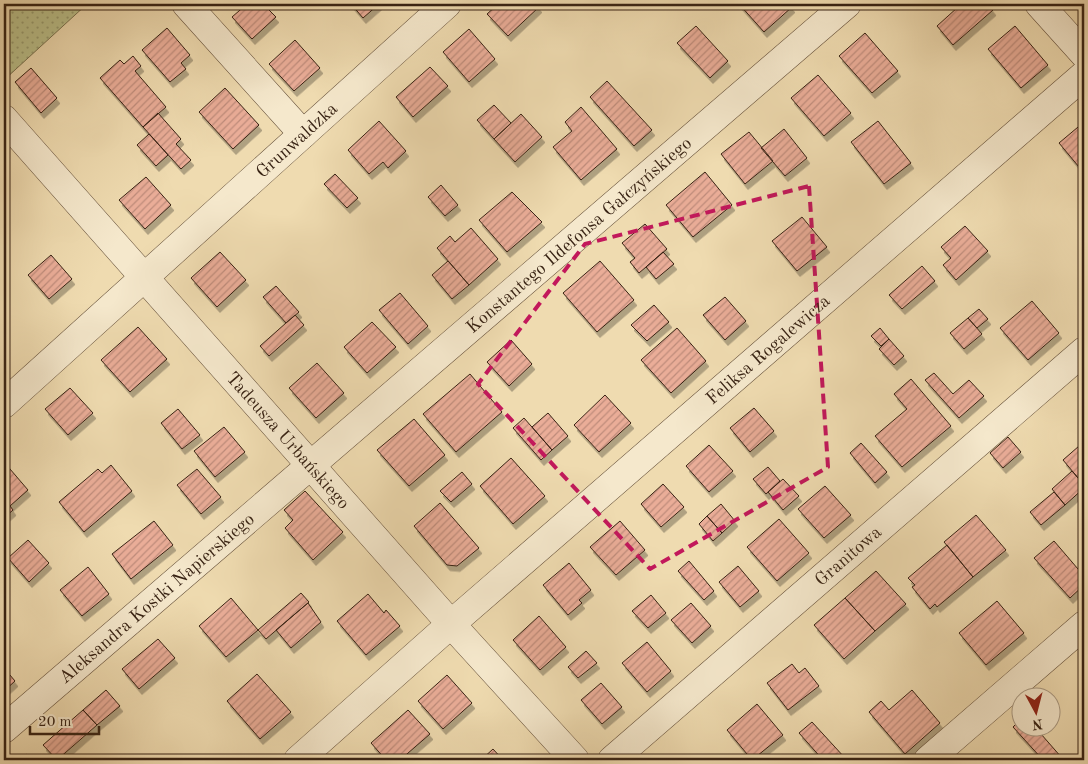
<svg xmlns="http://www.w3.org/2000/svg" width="1088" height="764" font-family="'Old Standard TT',serif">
<defs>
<pattern id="grass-dots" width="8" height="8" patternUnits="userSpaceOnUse" patternTransform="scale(1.25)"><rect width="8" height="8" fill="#bbc08a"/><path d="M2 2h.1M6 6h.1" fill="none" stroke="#999c70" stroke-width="1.8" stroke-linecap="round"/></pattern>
<pattern id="building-hatch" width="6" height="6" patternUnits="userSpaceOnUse" patternTransform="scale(1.25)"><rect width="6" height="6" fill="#eaad98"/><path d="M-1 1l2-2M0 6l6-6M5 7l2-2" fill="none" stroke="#bf8c7b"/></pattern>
<filter id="shadow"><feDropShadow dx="3" dy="5.5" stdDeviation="0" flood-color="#0004"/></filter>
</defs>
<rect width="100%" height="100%" fill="#efdbb0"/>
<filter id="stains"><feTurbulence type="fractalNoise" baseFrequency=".004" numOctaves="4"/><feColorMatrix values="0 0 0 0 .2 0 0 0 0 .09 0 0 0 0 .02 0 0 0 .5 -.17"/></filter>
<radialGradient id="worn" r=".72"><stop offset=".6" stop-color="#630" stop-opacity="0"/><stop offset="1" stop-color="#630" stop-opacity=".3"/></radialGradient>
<path fill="url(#grass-dots)" stroke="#7a724f" d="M4,4H87L4,80Z"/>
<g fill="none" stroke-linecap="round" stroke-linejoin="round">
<path stroke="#737e6f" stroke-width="7" d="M4,12L9,4"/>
</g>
<path fill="url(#building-hatch)" stroke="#382314" filter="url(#shadow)" d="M247,4H263L276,17L252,39L232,17Z
M351,4H379L363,18Z
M494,4H536L539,7L508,36L487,14L496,6Z
M739,4H789L792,7L764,32Z
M955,4H988L993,10L953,45L937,26L958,7Z
M696,26L728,61L710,78L677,43Z
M1015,26L1048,65L1021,88L988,49Z
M167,28L190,55L181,63L186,69L170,82L142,50Z
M469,29L495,59L469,82L443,52Z
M865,33L898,71L872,93L839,56Z
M295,40L320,68L294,91L269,64Z
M133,56L141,66L135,71L166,107L143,127L100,78L120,60L124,64Z
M430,67L448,86L413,117L396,97Z
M31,68L57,98L41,113L15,82Z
M818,75L851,113L824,136L791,98Z
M607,81L652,130L634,146L590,97Z
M225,88L259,125L233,149L199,112Z
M494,105L511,123L494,139L477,120Z
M581,107L617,149L581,180L553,147L572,131L565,122Z
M158,113L181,139L176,144L191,160L181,169L143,127Z
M521,114L542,137L515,162L494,139Z
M379,121L406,151L388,168L383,162L369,174L348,150Z
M878,121L911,163L884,184L851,142Z
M1084,122V173L1059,143Z
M784,129L807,158L785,176L761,148Z
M749,132L773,161L745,184L721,154Z
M149,134L168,155L156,166L137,145Z
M705,172L732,205L693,237L666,205Z
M335,174L358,198L347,208L324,184Z
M146,177L171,205L145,229L119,200Z
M441,185L458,205L445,216L428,197Z
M512,192L542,222L507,252L479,220Z
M802,217L827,247L797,271L772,241Z
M645,224L667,249L639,273L630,262L635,258L622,243Z
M965,226L988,251L956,280L943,265L951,258L941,247Z
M471,228L498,259L469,285L437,248L450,236L455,242Z
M220,252L246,280L217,307L191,278Z
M663,252L674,264L656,279L646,267Z
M51,255L72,279L49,299L28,275Z
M448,261L469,285L452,299L432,275Z
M600,261L634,300L597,332L563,293Z
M922,266L935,281L902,309L889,295Z
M276,286L299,312L286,323L263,297Z
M400,293L428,326L408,344L379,310Z
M725,297L746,321L725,340L703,315Z
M1032,301L1059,333L1028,360L1000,328Z
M654,305L669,322L647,341L631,325Z
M979,309L988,319L977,328L968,318Z
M295,315L304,325L269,356L260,346Z
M968,318L982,334L964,349L950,333Z
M372,322L396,347L367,373L344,347Z
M138,327L167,359L130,392L101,360Z
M677,328L706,361L671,393L641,360Z
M880,328L889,339L881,346L871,336Z
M889,339L904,356L894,365L879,349Z
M511,340L532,364L509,386L487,362Z
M317,363L344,393L316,418L289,388Z
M934,373L953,394L969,380L984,396L959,418L925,380Z
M470,374L502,412L456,452L423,414Z
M911,379L951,426L902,467L875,436L907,409L894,394Z
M70,388L93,413L68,435L45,409Z
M605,395L631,423L599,452L574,425Z
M754,408L774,431L750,452L730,428Z
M178,409L200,435L182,449L161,423Z
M548,413L568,436L552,450L532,427Z
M524,418L552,450L541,460L513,428Z
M414,419L445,455L409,486L377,450Z
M224,427L245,452L215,477L194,451Z
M1008,437L1021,452L1003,468L990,453Z
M861,443L887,472L875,483L850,453Z
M709,445L733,471L709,492L686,466Z
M1079,446L1084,452V485L1063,460Z
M511,458L545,496L513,524L480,486Z
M4,462L28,490L10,506L13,510L4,518Z
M111,465L132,491L84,532L59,502L98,469L102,473Z
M768,467L780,481L766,494L753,479Z
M197,469L221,497L201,514L177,485Z
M1072,471L1084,485V488L1065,505L1052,489Z
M462,472L472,484L451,502L440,491Z
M783,479L799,496L783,510L768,492Z
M663,484L684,507L661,527L641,504Z
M825,486L851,515L824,538L798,509Z
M305,491L343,532L313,560L285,528L293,520L284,510Z
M1054,492L1065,505L1041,525L1030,512Z
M440,503L479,548L457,566L447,565L414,526Z
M721,504L735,521L722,533L707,516Z
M976,515L1006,550L973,577L944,542Z
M707,516L722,533L713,541L699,524Z
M779,519L809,553L777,581L747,547Z
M154,521L173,545L131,579L112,554Z
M620,521L645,550L616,575L590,547Z
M28,540L49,563L29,582L8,558Z
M1054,541L1084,576V585L1070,598L1034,558Z
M947,545L973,577L937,607L935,604L930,609L912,587L915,585L908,578Z
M689,561L714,591L704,600L678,571Z
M569,563L591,590L579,600L582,603L568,615L543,585Z
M738,566L759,591L740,607L719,582Z
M88,567L109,594L82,616L60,590Z
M876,571L906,604L875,631L845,598Z
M301,593L309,602L266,639L258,630Z
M368,594L384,613L386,610L400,626L366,655L337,621Z
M651,595L666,613L648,628L632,611Z
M231,598L258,630L226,657L199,626Z
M845,598L875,631L844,659L814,625Z
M997,601L1024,633L986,665L959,633Z
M308,603L321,622L291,648L276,630Z
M691,603L711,626L692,643L671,620Z
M539,616L566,647L540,670L513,640Z
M158,639L175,658L139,689L122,669Z
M647,642L671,671L647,692L622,663Z
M586,651L597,663L578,678L568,667Z
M792,664L799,673L805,668L819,686L788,710L767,683Z
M4,668L15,681L4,691Z
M257,674L291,712L260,739L227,701Z
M447,675L472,703L443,729L418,701Z
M601,683L622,707L602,724L581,700Z
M106,690L120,706L97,725L83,710Z
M912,690L940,723L905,754L869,712L881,701L889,710Z
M757,704L783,735L752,760L727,730Z
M83,710L97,725L57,760L43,745Z
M408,710L430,734L400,760H386L371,743Z
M1020,720V726H1034L1062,758L1059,760H1043L1013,727Z
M812,722L845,758L842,760H823L799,733Z
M493,749L503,760H481Z
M27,754L33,760H20Z"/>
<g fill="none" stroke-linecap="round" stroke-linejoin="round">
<defs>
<g id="minor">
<path d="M186,4L303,134"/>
<path d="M1039,4L1084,54"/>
<path id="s1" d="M4,119L451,624L575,760"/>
<path id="s2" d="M4,404L447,4"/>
<path id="s3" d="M4,729L847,4"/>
<path id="s4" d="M298,760L451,624L1084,75"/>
<path id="s5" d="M612,760L1084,351"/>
<path d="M928,760L1084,625"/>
</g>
</defs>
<use href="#minor" stroke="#66513b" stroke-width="29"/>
<use href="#minor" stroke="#f5e8cc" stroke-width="28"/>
</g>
<path fill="none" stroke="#c2185b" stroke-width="4" stroke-dasharray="10 6" stroke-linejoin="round" d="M809,186L828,467L650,569L478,384L585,244Z"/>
<g text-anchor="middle" stroke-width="5" stroke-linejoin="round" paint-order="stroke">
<g font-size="18" fill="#382314" stroke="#f5e8cc">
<text dy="6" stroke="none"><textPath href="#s2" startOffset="394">Grunwaldzka</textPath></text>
<text dy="6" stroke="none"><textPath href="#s3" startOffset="758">Konstantego Ildefonsa Gałczyńskiego</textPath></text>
<text dy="6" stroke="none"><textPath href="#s4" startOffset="624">Feliksa Rogalewicza</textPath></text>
<text dy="6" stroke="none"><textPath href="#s1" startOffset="429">Tadeusza Urbańskiego</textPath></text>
<text dy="6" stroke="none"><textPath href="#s5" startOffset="312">Granitowa</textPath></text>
<text dy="6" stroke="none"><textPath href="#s3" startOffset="201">Aleksandra Kostki Napierskiego</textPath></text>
</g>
</g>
<rect width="1088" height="764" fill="none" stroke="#efdbb0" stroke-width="20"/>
<rect x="5" y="5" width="1078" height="754" fill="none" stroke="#382314" stroke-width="2.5"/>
<rect x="10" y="10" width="1068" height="744" fill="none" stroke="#382314"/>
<g transform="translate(1036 712) rotate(173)"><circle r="24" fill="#f5e8cc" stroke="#a99982"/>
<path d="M0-4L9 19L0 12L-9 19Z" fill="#8f2418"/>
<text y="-8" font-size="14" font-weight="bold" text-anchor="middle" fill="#382314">N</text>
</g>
<path d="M30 726v8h69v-8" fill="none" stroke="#382314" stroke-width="2.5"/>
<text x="38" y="726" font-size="15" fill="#382314" stroke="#f5e8cc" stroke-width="4" paint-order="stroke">20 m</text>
<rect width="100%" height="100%" filter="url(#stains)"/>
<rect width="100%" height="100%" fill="url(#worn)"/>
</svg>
